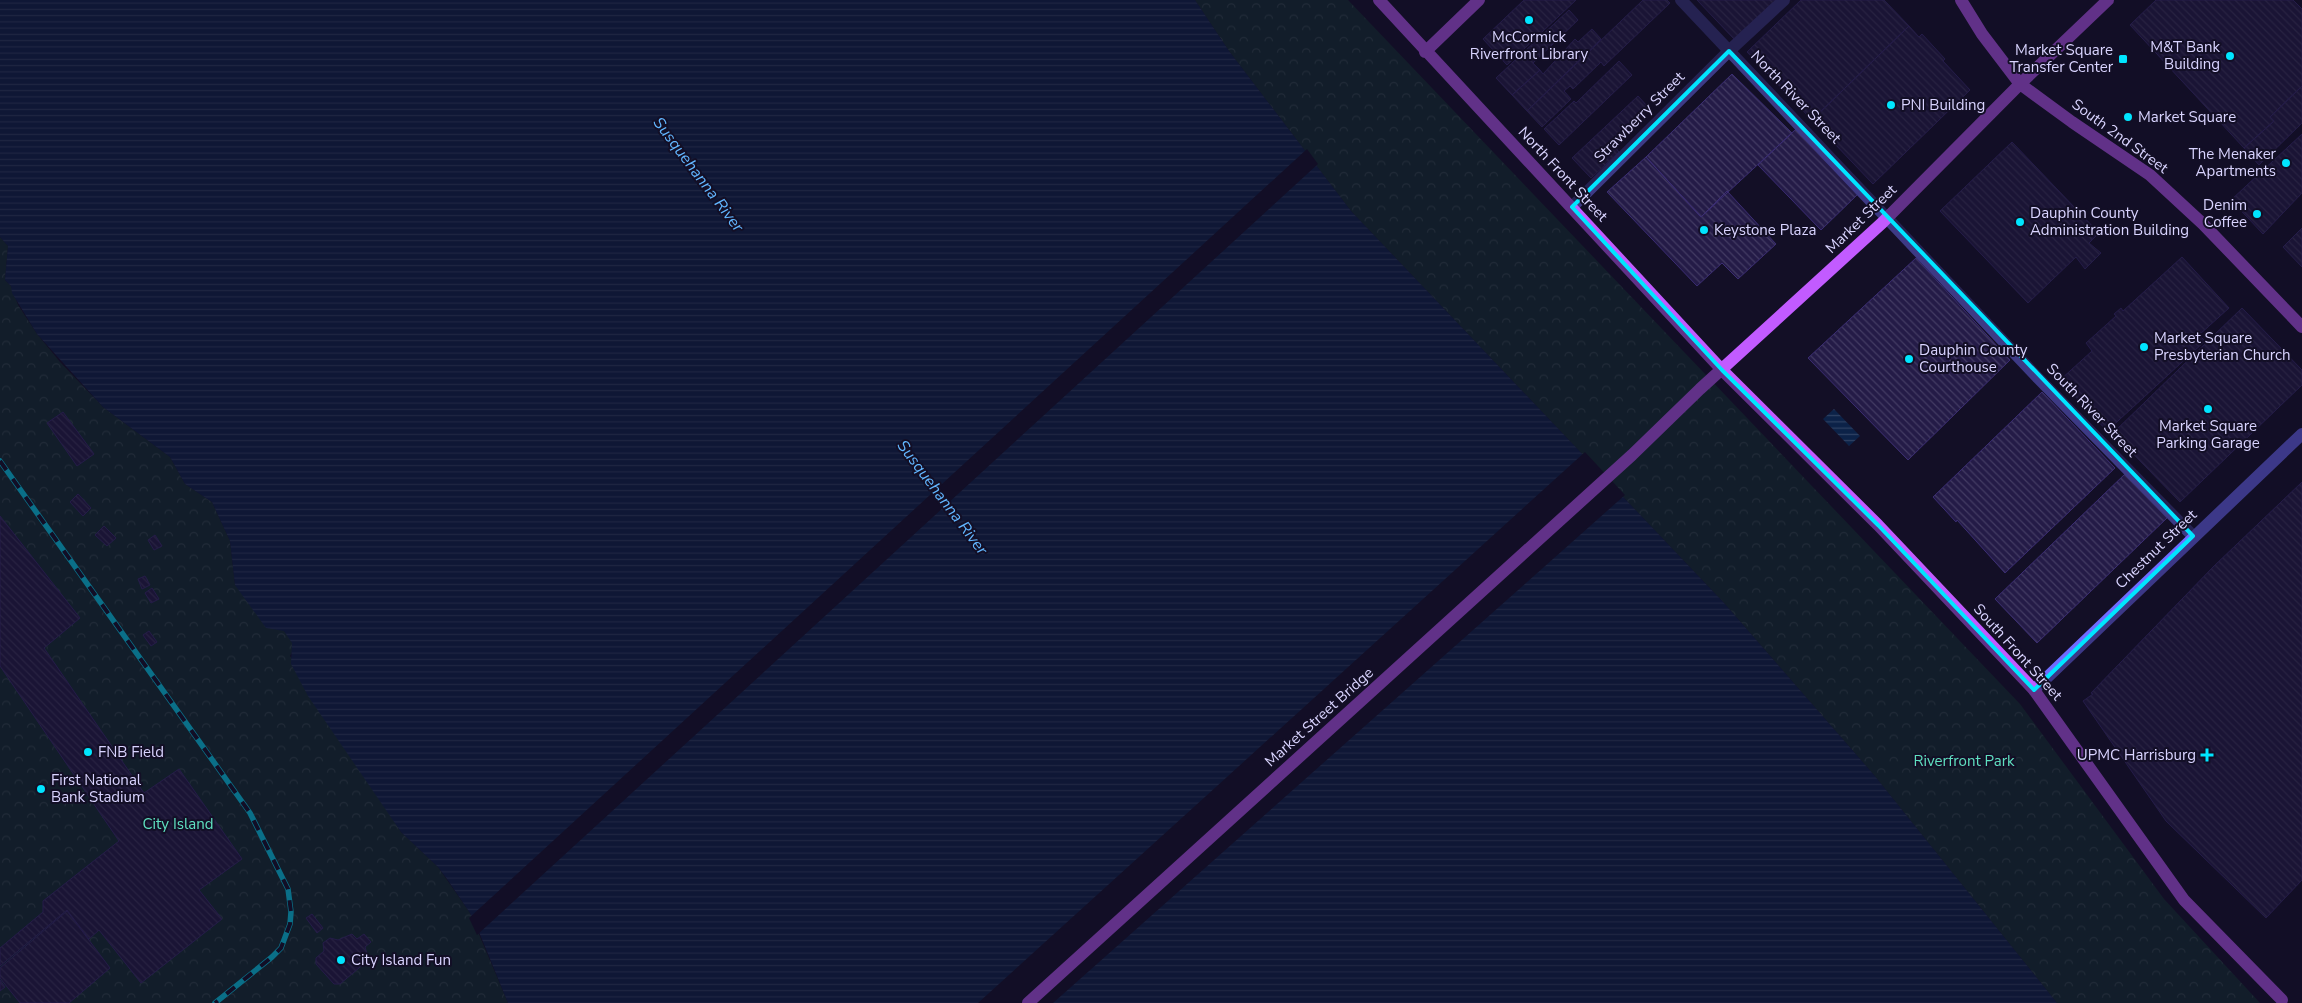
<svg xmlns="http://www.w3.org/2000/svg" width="2302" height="1003" font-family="'Nunito Sans',sans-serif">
<defs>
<pattern id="park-crowns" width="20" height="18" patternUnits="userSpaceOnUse" patternTransform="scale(1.25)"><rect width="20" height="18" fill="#12302f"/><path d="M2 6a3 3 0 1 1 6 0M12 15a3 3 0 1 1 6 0" fill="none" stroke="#344d4e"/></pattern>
<pattern id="water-rules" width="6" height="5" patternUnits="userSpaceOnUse" patternTransform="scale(1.25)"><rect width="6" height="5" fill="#0c2248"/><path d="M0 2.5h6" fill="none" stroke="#2f4163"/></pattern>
<pattern id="building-back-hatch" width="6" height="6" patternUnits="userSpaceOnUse" patternTransform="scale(1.25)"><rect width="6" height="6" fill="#241b47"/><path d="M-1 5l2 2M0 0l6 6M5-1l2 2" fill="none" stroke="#433b63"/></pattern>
</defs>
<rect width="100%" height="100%" fill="#130f26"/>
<path fill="url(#park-crowns)" d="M1195,0H1348L2020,704L2164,899L2260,1003H2057L1874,775L1724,603L1351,211L1229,51Z
M0,237L8,246L5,280L11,286L18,305L37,334L60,362L103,407L170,457L185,484L212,502L230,541L235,585C247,596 290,631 293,645C294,648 292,652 290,656L401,832L438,867L470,913L508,1003H0Z"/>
<path fill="url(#water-rules)" d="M0,0H1195L1229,51L1351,211L1724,603L1874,775L2057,1003H508L479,932L470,913L447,879L438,867L401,832L308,696L291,664L292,643L284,631L266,628L235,585L230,541L212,502L185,484L170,457L103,407L37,334L12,293L11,286L5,280L8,246L0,237Z
M1834,409L1860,436L1849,446L1823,419Z"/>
<path fill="#130f26" d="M1307,149L1318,164L477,935L469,918Z
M1585,452L1625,495L1053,1003H978Z"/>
<path fill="url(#building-back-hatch)" stroke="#3b2d73" d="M1524,0H1576L1507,65L1483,39Z
M1643,0H1667L1670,3L1604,66L1601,62L1573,89L1570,86L1564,91L1571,99L1542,127L1527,111Z
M1697,0H1776L1734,39Z
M1801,0H1884L1909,26L1812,120L1747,52Z
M2156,0H2293L2302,9V86L2270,117L2274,121L2244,148L2130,25Z
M1569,10L1578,20L1533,63L1540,70L1512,95L1496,78Z
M1909,26L1919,37L1922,34L1945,59L1943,61L1970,90L1873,184L1812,120Z
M1592,29L1601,39L1527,111L1512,95L1540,70L1543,74L1575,39L1578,42Z
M1619,61L1632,75L1559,145L1544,129L1574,101L1576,103Z
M1732,74L1792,133L1701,217L1646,157Z
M2302,86V123L2259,165L2244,148L2274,121L2270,117Z
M1638,96L1648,107L1626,127L1630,131L1614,146L1619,152L1591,178L1572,158Z
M1796,129L1858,194L1821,230L1758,165Z
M2302,134V193L2263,234L2231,200Z
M2012,142L2099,233L2089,243L2101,253L2085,269L2076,257L2028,303L1940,211Z
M1646,157L1701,217L1727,191L1776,244L1738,279L1722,263L1697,286L1607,192Z
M2302,228V267L2283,247Z
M2182,257L2229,308L2199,335L2205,341L2107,431L2060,380L2092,351L2086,343L2116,316L2114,314L2121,308L2123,311Z
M1916,258L2010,360L1908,460L1808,358Z
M2242,308L2302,370V385L2180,502L2113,433Z
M2042,392L2115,468L2005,573L1957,520L1956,522L1933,497Z
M63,412L94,454L77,466L47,423Z
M2126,473L2168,517L2037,643L1995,599Z
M2302,482V880L2266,918L2166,821L2083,701L2093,694L2091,693L2214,566Z
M78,494L91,508L83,516L70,502Z
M0,516L80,618L44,648L144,793L179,769L242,859L199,890L222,919L141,983L99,930L89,939L67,910L0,966V948L43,912V901L119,841L0,666Z
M104,526L116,538L107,546L95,535Z
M155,535L162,546L154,550L148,540Z
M145,576L150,585L142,589L138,579Z
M152,588L159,599L151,603L145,593Z
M149,631L157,642L151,646L143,635Z
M67,911L110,968L69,1003H20L0,978V968Z
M312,914L323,928L317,933L306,918Z
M352,934L357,939L364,934L371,942L365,947L368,957L366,962L340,984H334L316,964V958L324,951L323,943L330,938L338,940Z
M0,980L5,987L0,991Z"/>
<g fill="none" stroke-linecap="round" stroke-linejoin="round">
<path stroke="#3d3a85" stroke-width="12" d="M1729,51L1784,0"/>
<path stroke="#3d3a85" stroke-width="12" d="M1681,0L2038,378L2193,536
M1572,207L1729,51"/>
<path stroke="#6f6bff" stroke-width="12" d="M2034,690L2302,434"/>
<path stroke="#c25bff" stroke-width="12" d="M1379,0L1722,370L1878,525L2034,690L2184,900L2282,1000
M1961,0L1982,34L2020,84L2072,122L2150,175L2203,224L2302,327
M1425,52L1479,0
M1028,1003L1632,455L1700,389L1882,223L2020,84L2108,0"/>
<defs>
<path id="rail" d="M0,461L250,813L288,889L291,912L290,924L281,948L272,957L215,1003"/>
</defs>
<use href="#rail" stroke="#00e5ff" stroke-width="5.5"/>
<use href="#rail" stroke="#130f26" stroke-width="4" stroke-dasharray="11" stroke-linecap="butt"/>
</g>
<path d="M0 0H2302V1003H0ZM1729,51L2193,536L2034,690L1878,525L1722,370L1572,207Z" fill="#130f26" fill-opacity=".55" fill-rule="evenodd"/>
<path fill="none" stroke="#00e5ff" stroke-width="4" stroke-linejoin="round" d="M1729,51L2193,536L2034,690L1878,525L1722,370L1572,207Z"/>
<g fill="#00e5ff" stroke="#130f26" stroke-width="2">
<circle cx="1529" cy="20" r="5"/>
<circle cx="2230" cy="56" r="5"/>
<rect x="2118" y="54" width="10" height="10" rx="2.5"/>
<circle cx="1891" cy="105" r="5"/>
<circle cx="2128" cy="117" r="5"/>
<circle cx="2286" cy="163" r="5"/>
<circle cx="2257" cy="214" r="5"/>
<circle cx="2020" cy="222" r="5"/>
<circle cx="1704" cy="230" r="5"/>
<circle cx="2144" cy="347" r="5"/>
<circle cx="1909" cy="359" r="5"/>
<circle cx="2208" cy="409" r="5"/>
<circle cx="88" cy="752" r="5"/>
<path d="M2204.5 747.5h5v5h5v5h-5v5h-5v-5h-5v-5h5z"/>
<circle cx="41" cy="789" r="5"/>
<circle cx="341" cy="960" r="5"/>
</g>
<g text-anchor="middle" stroke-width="4" stroke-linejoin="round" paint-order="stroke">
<g font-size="15" fill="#d9d4ff" stroke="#130f26" text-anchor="start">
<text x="1529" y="42" text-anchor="middle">McCormick<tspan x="1529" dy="17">Riverfront Library</tspan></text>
<text x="2220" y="52" text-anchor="end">M&amp;T Bank<tspan x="2220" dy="17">Building</tspan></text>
<text x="2113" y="55" text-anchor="end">Market Square<tspan x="2113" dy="17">Transfer Center</tspan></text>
<text x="1901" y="110">PNI Building</text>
<text x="2138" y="122">Market Square</text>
<text x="2276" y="159" text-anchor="end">The Menaker<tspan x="2276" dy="17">Apartments</tspan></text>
<text x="2247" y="210" text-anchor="end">Denim<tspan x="2247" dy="17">Coffee</tspan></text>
<text x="2030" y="218">Dauphin County<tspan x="2030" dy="17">Administration Building</tspan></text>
<text x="1714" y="235">Keystone Plaza</text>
<text x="2154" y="343">Market Square<tspan x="2154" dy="17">Presbyterian Church</tspan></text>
<text x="1919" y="355">Dauphin County<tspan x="1919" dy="17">Courthouse</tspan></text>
<text x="2208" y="431" text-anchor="middle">Market Square<tspan x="2208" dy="17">Parking Garage</tspan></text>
<text x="98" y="757">FNB Field</text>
<text x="2196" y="760" text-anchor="end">UPMC Harrisburg</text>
<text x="51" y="785">First National<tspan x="51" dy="17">Bank Stadium</tspan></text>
<text x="351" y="965">City Island Fun</text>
</g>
<g font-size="15" fill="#d9d4ff" stroke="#130f26">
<text transform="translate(1796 97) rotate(46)" y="5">North River Street</text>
<text transform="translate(1639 117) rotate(-45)" y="5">Strawberry Street</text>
<text transform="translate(2120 136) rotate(36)" y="5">South 2nd Street</text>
<text transform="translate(1563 174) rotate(47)" y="5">North Front Street</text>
<text transform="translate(1861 219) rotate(-44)" y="5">Market Street</text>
<text transform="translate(2092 410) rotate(46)" y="5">South River Street</text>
<text transform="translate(2156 549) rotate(-44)" y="5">Chestnut Street</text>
<text transform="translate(2018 652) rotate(48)" y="5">South Front Street</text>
<text transform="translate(1319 717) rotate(-42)" y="5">Market Street Bridge</text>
</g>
<g font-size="15" fill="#5fe0c0" stroke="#130f26">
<text x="1964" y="766">Riverfront Park</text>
<text x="178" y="829">City Island</text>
</g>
<g font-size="16" font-style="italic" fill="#62b6ff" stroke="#130f26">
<text transform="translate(699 174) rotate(53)" y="6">Susquehanna River</text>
<text transform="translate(943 497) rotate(53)" y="6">Susquehanna River</text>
</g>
</g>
</svg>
